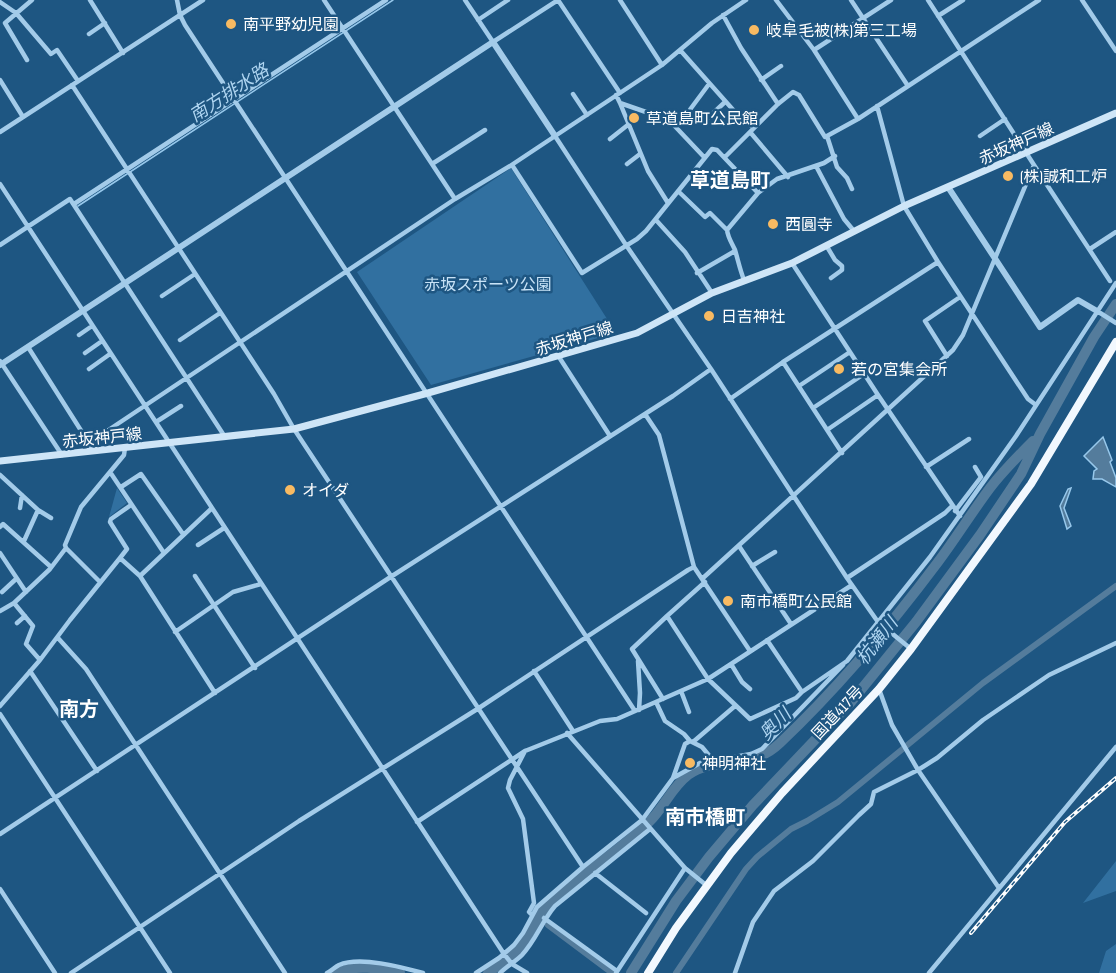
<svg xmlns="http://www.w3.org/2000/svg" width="1116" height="973" font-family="'Sofia Sans Condensed','Noto Sans JP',sans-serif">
<rect width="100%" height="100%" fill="#1e5682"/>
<path fill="#3170a0" d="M511,168L616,333L431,385L357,272Z
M117,488L127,503L109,517Z
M1116,861V891L1083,903Z
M1116,944V973H1099L1106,951Z"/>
<path fill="#547c9c" stroke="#97c8eb" stroke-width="1.5" d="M1103,437L1112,460L1110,462L1116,478V487L1102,479H1093L1094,471L1097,469L1084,456Z
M1071,488L1064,508L1071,526L1067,529L1060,506L1068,489Z"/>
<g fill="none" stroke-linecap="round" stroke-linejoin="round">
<path stroke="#97c8eb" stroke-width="1.5" d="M78,206L393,0"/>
<path stroke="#547c9c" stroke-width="6" d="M548,925L612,973
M676,973L746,869L757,857L791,829L807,821L838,802L983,683L1116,586"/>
<path stroke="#547c9c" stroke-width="10" d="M336,973C356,964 378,968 400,973
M488,973L519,950L543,910L555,897C586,871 622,849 650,821C664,807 672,787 688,775C716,755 750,772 780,743C838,688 890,626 938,562C956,538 972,512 990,488C1003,471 1018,456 1033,441
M631,973L676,901L709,857L753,805L851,702L916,622L980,535L1021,474L1040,434L1094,337L1116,304"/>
<path stroke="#a3cbe9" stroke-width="4.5" d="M90,0L123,53
M177,0L180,15L185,25L635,711
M324,0L455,199
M465,0L493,42L558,0
M558,0L620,93
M620,0L662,65
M776,0L814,50L891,0
M851,0L908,86
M928,0L1034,165L1110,281
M1082,0L1116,51
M0,2L16,13L51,54L57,50L78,81
M723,15L741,48L778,104
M938,16L963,0
M478,20L508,0
M89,34L105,23
M680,50L735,112L754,128
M814,50L858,119
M27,60L5,23L32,0
M0,80L23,117
M761,80L781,66
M72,85L274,394L294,429L583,867L537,907L523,933L514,945L499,958L476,973
M573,94L587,115
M616,95L620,103L669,120L704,157
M620,103L648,171L668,203
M877,106L904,206L938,262L1028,399L1036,405
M686,115L709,84
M708,118L725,102
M0,132L203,0
M750,132L788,177
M555,136L626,245L711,369L847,578L878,622L911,649
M980,136L1005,119
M610,139L629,124
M725,157L778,104L793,92L799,95L825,137L827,136
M432,164L485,130
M627,164L640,154
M512,165L582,273L637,239L646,231L712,149L717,150L758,193
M816,166L844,219L854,231
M0,184L504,954L512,964L527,973
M852,189L847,178L837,167L827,136L858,119L1039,0
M678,191L705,217L710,213L727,230
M74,204L386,0
M656,220L685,252L712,293
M0,245L70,199L225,437
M826,245L835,260L842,266V270L831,278
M1090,249L1116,232
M792,263L878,395L960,516
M697,273L735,251
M744,280C740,270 738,260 735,250C732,243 728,238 727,230L758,193L777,179L824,163L835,156
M162,296L195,274
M1097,311L1116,323
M79,335L92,326
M180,340L220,313
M28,347L94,451
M85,353L102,341
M947,356L925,321L960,297
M559,357L610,436
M0,361L62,455
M783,362L842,453
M89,369L110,354
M799,386L850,352
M730,399L783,362L938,262
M813,408L864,374
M645,414L659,435L694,567L750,651
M156,422L181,406
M827,430L878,395
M89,443L455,199L510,166L662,65L712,23L746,0
M926,467L969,439
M110,472L164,553
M0,475L38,510L24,541
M121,487L141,474L183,534
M20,508L22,495
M38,510L51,518
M955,511L981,477L975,467
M0,527L3,524L51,567
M198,545L224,528
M739,546L791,624
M0,553L26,592
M120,558L127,549L110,522L111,519L131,505
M752,566L775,552
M140,576L212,508
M195,576L255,668
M703,578L953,350L963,335L1034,165
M847,578L945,513L952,506
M100,582L66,548L65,545L81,507L124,455L125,448
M705,582L667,616L708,679L750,719L796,698L802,692
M2,592L16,579
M14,603L50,569L66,548
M0,611L14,603L33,626L26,644L40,660
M17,623L25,616
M175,632L233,592L261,584
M58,638L86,669L285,973
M767,640L802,692L847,661L930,557L1016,436L1116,283
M638,661L640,693L639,710
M731,664L742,682L750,689
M30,671L97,771
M534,671L573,731
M879,689L892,725L918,770L999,888
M681,691L689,712
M663,699L632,649L667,616
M656,702L665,721L684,734L690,741
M0,706L40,660L70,620L120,558L140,576L215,693
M0,714L170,973
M567,733L685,868L706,885
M693,742L735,706
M525,751L510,780L508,788L523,819L534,903L529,912L532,915
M712,759L702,747L690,741L685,744L673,778L700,763L751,754L762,749L843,665
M417,822L525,751L600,721L617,719L708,679L852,585
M0,834L389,578L673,396L711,369
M583,867L642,820L673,778
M595,873L646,913
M0,889L55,973
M544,918L617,971
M71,973L299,821L479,708L688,570L694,567
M327,973C331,971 335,967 339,965C360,956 401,967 423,973
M500,973C507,966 515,962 522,955C536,940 542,921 555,906L650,829
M616,973L685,868
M735,973L753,922L774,891L813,861L859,815L871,804L874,792L918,770L937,758L983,720L1049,675L1116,643
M929,973L1116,747"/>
<path stroke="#a3cbe9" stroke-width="6" d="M948,187L1040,327L1078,300L1097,311
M0,365L493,42L555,136"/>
<path stroke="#cee5f7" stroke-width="7" d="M0,461L294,429L428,393L637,333L712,293L792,263L904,206L1116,113"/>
<path stroke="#f2f8fe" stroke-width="8" d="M648,973L676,928L731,853L782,793L879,689L911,649L1031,484L1116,342"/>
<defs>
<path id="rail" d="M971,933L1065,822L1116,778"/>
</defs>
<use href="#rail" stroke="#fff" stroke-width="4"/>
<use href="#rail" stroke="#1e5682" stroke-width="1.5" stroke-dasharray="4.5" stroke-linecap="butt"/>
</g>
<g fill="#f8ba62" stroke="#1e5682" stroke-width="2">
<circle cx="231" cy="24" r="6"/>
<circle cx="754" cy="30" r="6"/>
<circle cx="634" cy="118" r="6"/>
<circle cx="1008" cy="176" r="6"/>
<circle cx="773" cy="224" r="6"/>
<circle cx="709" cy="316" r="6"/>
<circle cx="839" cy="369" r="6"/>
<circle cx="290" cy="490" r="6"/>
<circle cx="728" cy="601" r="6"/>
<circle cx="690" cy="763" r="6"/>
</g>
<g text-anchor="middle" stroke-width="5" stroke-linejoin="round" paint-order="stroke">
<g font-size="16" fill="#fff" stroke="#1e5682" text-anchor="start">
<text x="243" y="30">南平野幼児園</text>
<text x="766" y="36">岐阜毛被(株)第三工場</text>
<text x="646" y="124">草道島町公民館</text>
<text x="1020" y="182">(株)誠和工炉</text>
<text x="785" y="230">西圓寺</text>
<text x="721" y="322">日吉神社</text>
<text x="851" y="375">若の宮集会所</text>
<text x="302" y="496">オイダ</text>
<text x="740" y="607">南市橋町公民館</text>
<text x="702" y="769">神明神社</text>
</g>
<g font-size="16" fill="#fff" stroke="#1e5682">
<text transform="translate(1016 143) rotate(-24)" y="6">赤坂神戸線</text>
<text transform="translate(574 338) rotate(-17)" y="6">赤坂神戸線</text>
<text transform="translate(102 437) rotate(-6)" y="6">赤坂神戸線</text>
<text transform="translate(837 712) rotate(-47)" y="6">国道417号</text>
</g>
<g font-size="16" fill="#c8e3f7" stroke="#1e5682">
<text x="488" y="290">赤坂スポーツ公園</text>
</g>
<g font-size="18" font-style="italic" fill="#afd5f1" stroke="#1e5682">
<text transform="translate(229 93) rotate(-33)" y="6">南方排水路</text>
<text transform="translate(877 641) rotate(-52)" y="6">杭瀬川</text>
<text transform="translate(775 724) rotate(-45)" y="6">奥川</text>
</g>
<g font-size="20" font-weight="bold" fill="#fff" stroke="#1e5682">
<text x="730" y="187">草道島町</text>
<text x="79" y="716">南方</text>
<text x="705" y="824">南市橋町</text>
</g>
</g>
</svg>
